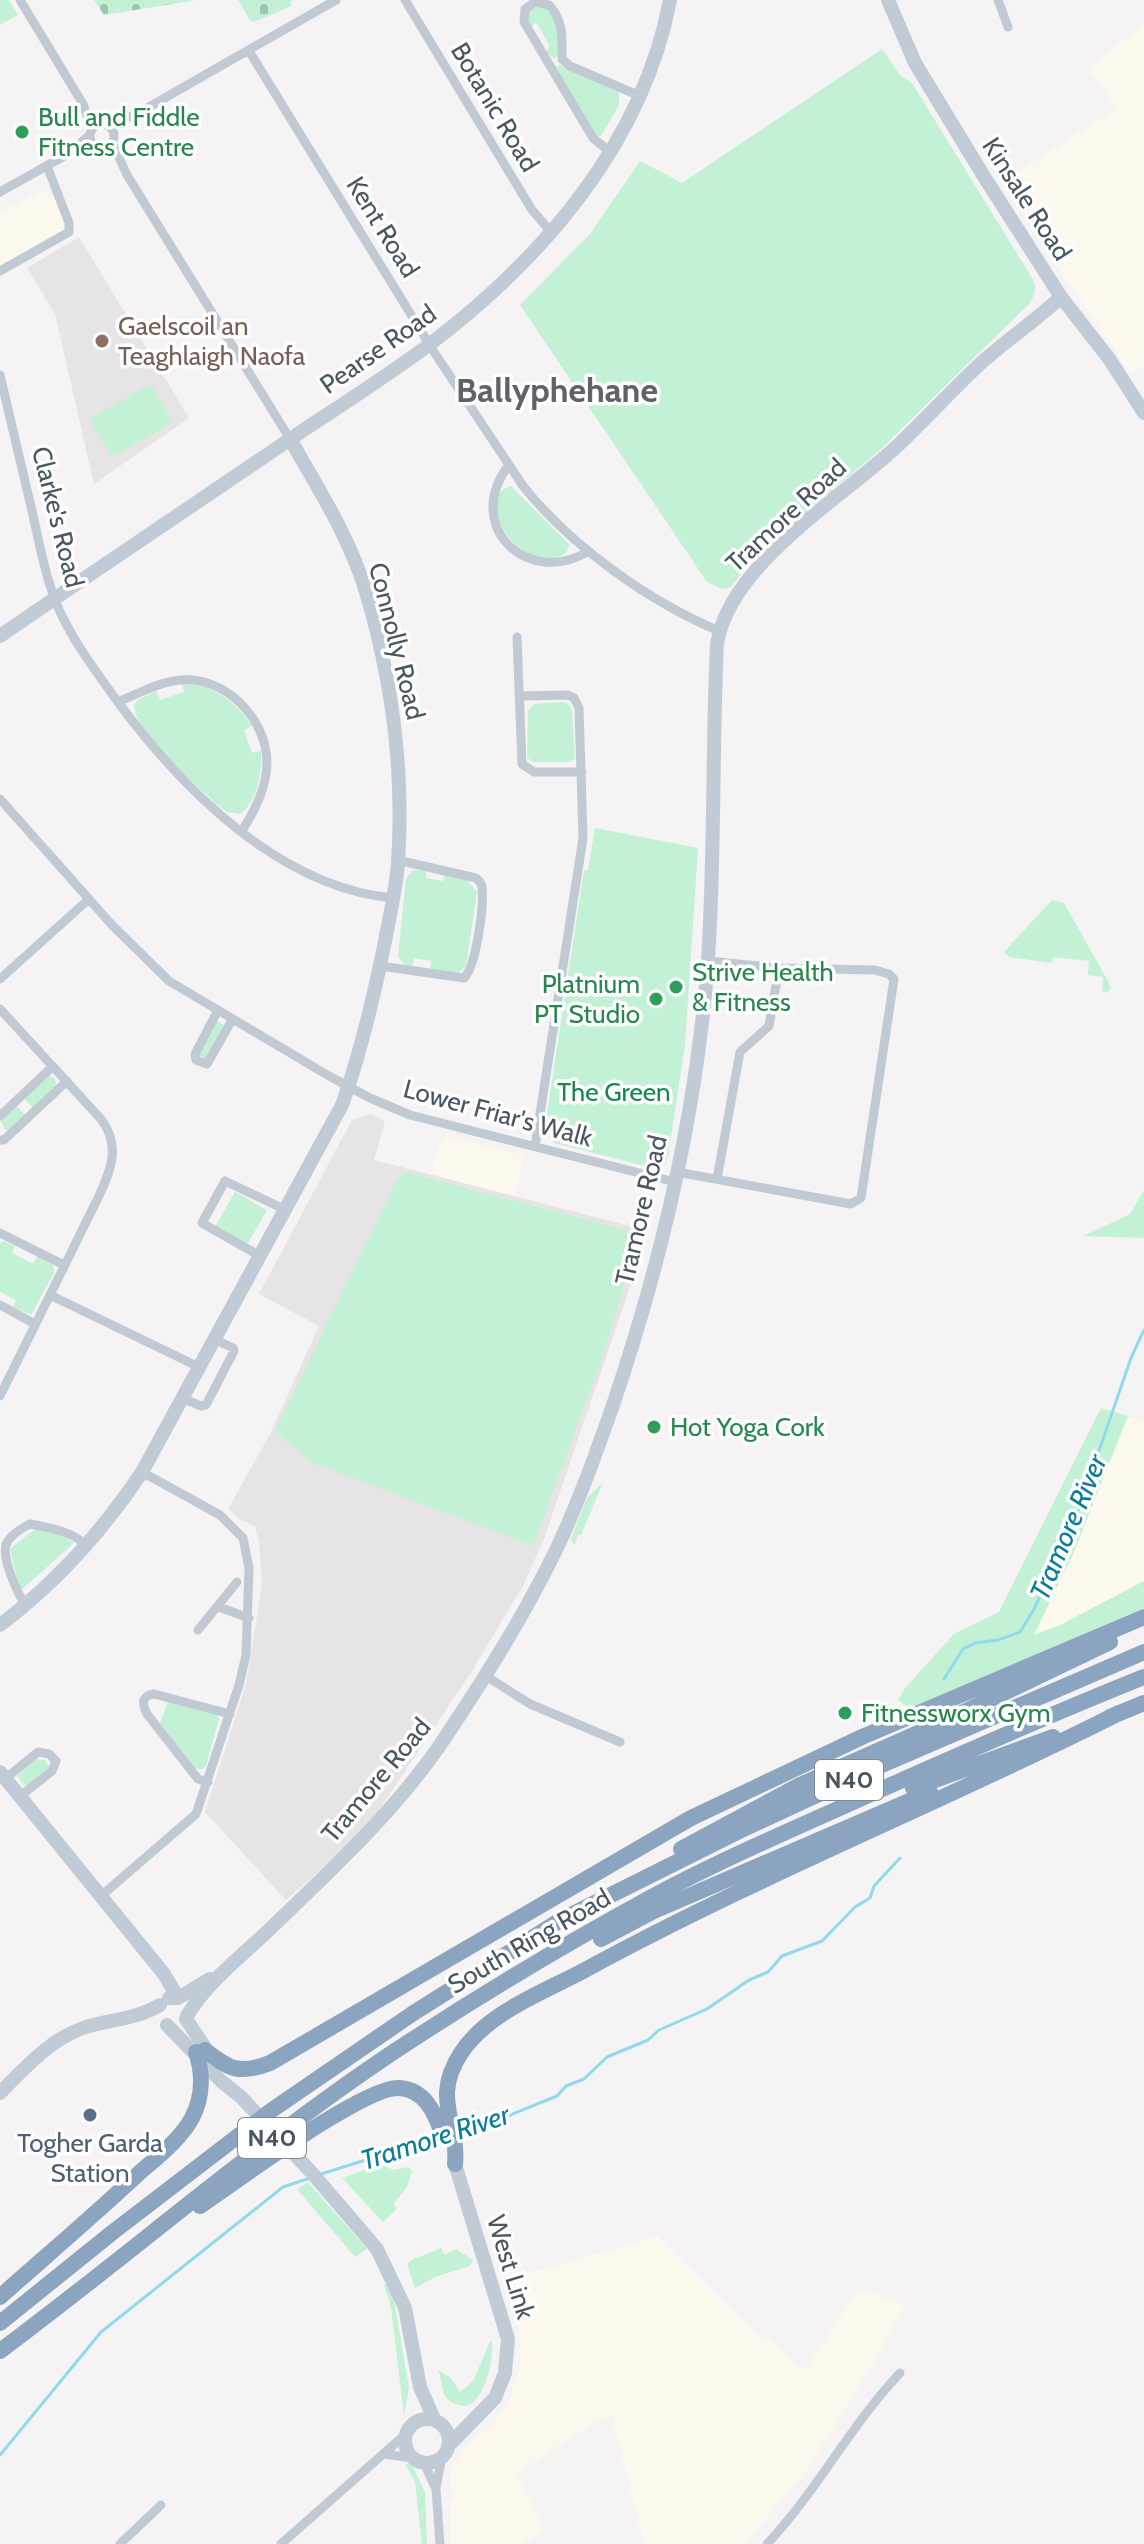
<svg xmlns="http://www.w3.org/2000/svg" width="1144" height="2544" font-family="Cabin,sans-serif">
<defs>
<pattern id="cemetery-stones" width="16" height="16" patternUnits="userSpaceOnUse" patternTransform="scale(2)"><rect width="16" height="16" fill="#c3f1d5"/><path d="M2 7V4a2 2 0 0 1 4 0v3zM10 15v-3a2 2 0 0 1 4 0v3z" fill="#a0c6b0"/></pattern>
</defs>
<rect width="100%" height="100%" fill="#f5f3f3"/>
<path fill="#fdf9ef" d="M1144,24V365L1131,374L1054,261L1005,181L1117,108L1089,69Z
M43,190L50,198L54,197L65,226V230L0,266V213Z
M447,1136L524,1155L514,1197L431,1174L441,1140Z
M1101,1408L1144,1422V1597L985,1674Z
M661,2235L660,2240L764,2341L769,2338L797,2367L805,2370L859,2288L905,2305L879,2355L807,2469L745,2544H644L612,2416L593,2423L517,2473L545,2530L522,2544H450V2501L456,2498L449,2484L450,2470L465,2448L492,2425L507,2406L521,2363L519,2327L502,2281Z"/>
<path fill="#e6e4e5" d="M79,237L189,418L94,484L55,314L27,268Z
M371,1114L385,1121L374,1160L649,1231L545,1536L524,1584L472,1671L375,1816L345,1848L286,1900L205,1812L246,1684L262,1585L259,1542L255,1526L241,1520L228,1509L269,1436L319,1326L259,1294L352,1120Z"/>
<path fill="#c3f1d5" d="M0,0H9L18,15L0,25Z
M536,6H545L556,17L559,53L554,59L546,52L550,46L536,22L531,27L528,22V12Z
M882,49L900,75L912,83L1032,278C1037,287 1035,294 1030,303L879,451L757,553L731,587L722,589L707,582L520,305L590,234L640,161L682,183Z
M559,65L619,92V105L601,136H596L556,68Z
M151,384L173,422L112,457L90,419Z
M511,486L570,545L566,553C524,580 468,499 511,486Z
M182,684C213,684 235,701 252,726L244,730L252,753L261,751C262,772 258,801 240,814L227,812L215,803C193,782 137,736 134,706L138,700L156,691L160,700L184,692Z
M561,702L568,704L572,710L575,759L568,762H532L527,757L528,711L534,704Z
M595,828L698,848L685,1045L668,1156L665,1164L657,1169L554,1143L547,1134L546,1120L584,870H588Z
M419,870L426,871V878L443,881L445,875L465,878L477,892L466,966L458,973L430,970L431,961L414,958L412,967L405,965L398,957L406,879L412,871Z
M1052,900L1064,903L1108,981L1111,988L1107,993L1102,991L1103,977L1088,975L1089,961L1053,957L1052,963L1009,957L1004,952Z
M217,1021L224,1025L205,1059L199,1055Z
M47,1075L54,1078L57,1086L34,1109L23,1097Z
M15,1104L26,1116L10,1130H5L0,1119Z
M406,1172L641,1234L600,1364L533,1546L313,1463L275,1431L397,1179Z
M1144,1190V1238L1084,1236L1130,1214Z
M235,1192L267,1210L247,1245L215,1227Z
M3,1241L15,1246L12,1253L33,1264L38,1256L53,1265L54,1273L31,1315L13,1307L16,1300L0,1292V1243Z
M1101,1408L1128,1416L1074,1552L1034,1635L1060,1625L1144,1581V1608L910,1708L898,1700L905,1688L954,1634L999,1612Z
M603,1482L581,1535H578L574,1546L571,1539L587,1498Z
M35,1529L63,1536L74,1543L20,1591L10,1549Z
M168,1702L217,1715L219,1719L206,1766L201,1770L194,1768L160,1723Z
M36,1759L45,1760L49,1766L47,1771L25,1786L17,1776Z
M381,2164L393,2170L409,2167L412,2172L407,2187L394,2203L396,2210L383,2222L342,2178Z
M308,2182L367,2249L355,2257L297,2189Z
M441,2248L445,2255L456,2249L473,2260L470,2266L435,2277L415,2288L407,2264L412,2260Z
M388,2283L395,2306L409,2388L404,2416L391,2307L384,2285Z
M490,2342H492C494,2360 483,2413 459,2405C452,2403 448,2401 444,2394C441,2387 442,2378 438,2370L451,2378L460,2392L473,2381Z
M405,2464L412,2465L425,2493L427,2544H422L415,2482Z"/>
<path fill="url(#cemetery-stones)" d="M94,0H197L104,15Z
M238,0H293L290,2L292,6L254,22L250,20Z"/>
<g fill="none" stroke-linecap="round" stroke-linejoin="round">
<path stroke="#90daee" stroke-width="3" d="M944,1679L963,1649L975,1643L998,1640L1020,1632L1034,1609L1070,1535L1131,1358L1144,1330
M457,2129L478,2119L505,2117L557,2096L566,2086L584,2079L607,2057L648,2040L659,2030L707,2009L749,1980L768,1972L782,1956L822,1941L855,1907L870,1898L874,1886L900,1858
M321,2174L439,2137
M0,2455L101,2332L283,2187L310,2178"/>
<path stroke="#c1cad2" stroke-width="9" d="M20,0L83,104L92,129
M405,0L532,210L552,233
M998,0L1008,27
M249,51L434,352L523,486C571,546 648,601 719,631
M562,59C562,38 564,21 549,5L535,2L525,9L524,22L593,138L610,152
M562,59L570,66L640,96
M90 136a12 12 0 1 1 24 0a12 12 0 1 1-24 0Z
M107,124L135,115L336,0
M112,142L127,175L290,439
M0,192L66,155L90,135
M0,271L69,232V223L47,166
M0,375C11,420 21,466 32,511C39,542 45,575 57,605C71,638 94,669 115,698C180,787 278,887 393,898
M508,466C463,527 528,588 589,551
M517,637L522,764L534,772H582
M519,696L568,695L574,698L579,708L583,838L535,1146
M118,702C138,694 160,681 182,680C226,677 266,718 267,762C267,787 255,810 242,831
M0,799L112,925L169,981L329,1076L370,1098L410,1115L675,1182
M708,961L779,968L769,1026L740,1052L717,1179
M380,966L464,978C476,967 484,907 482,889C482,883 480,882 476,878L406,862L398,864
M0,979L89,899
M0,1009L101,1119C122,1147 110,1172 97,1200L0,1396
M217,1012L195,1054L196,1060L207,1064L232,1020
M0,1116L53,1066
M0,1140H4L67,1081
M677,1172L851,1204L861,1198L894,979L889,974L875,970L779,968
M0,1233L64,1265
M260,1256L202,1223L225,1181L286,1210
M50,1295L199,1367
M0,1305L35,1324
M182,1398L201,1406L206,1405L234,1351L233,1348L214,1339
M26,1605C17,1594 2,1558 6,1545C9,1536 22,1528 30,1524C46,1527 77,1532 86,1547
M219,1607L249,1618
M198,1630L237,1582
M486,1676L530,1704L620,1742
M5,1779L38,1752L49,1754L56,1761L52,1771L19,1797
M208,1782L198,1779L147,1714C142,1704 141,1696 154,1694L230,1714
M101,1896L196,1814L239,1685L246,1655L249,1568L243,1538L220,1515L142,1472
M384,2454L413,2458
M424,2463L436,2489L440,2544
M436,2488L442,2456
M120,2544L161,2505
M281,2544L406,2434
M767,2544C817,2491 850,2426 900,2373"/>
<path stroke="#c1cbd6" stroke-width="14" d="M888,0L915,63L983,175L1061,297L1110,360L1144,413
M0,636C93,572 187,509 280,446C330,412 382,380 430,344C543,258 643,143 670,0
M0,1625C57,1582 102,1532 142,1472L342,1105C361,1052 374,996 385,941C390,915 396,889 398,863C404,772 392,679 366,592C350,538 318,488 290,439
M0,1772L164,1974L178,1998
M169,1998H178L210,1979
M187,2016C207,1982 243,1955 271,1928C330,1871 391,1815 438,1748C481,1684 522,1620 556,1550C578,1504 595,1456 612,1408C661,1264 697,1111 708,959C715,854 712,749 717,644C729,566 838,500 894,449C924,421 951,391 981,363C1007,340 1036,320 1061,297
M186,2019L210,2055
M167,2025L221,2081L241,2097L312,2173L377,2249L405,2308L420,2387L435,2421
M0,2093C25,2068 49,2040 83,2028C110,2019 135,2020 160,2005
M405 2441a22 22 0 1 1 44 0a22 22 0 1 1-44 0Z
M448,2446L495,2398L505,2373L508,2339L455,2164"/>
<path stroke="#8ba5c1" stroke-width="16" d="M1110,1717L1144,1703
M913,1788L1053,1737
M681,1849L800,1785L945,1721L1110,1642
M601,1939L654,1911L930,1792
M205,2050C229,2069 239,2075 270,2063L691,1818L862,1737L1144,1617
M455,2164C459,2121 431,2099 461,2053C488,2012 544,1992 585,1970C759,1875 943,1802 1119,1713
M200,2206C236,2182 364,2086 399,2088C424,2089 435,2112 442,2134
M0,2297C46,2256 92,2217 137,2175C156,2158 180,2140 192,2118C203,2097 203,2073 196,2052
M0,2323L113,2232L272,2110L412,2014L559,1921L739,1831L875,1768L1144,1652
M0,2351C133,2252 257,2143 395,2051C477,1997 562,1946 648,1899C711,1865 777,1836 842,1807C942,1762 1042,1718 1144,1677"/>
</g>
<g fill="#2e9e5b" stroke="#fff" stroke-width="3">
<circle cx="22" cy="132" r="8"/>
<circle cx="676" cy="987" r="8"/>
<circle cx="656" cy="999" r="8"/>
<circle cx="654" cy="1427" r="8"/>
<circle cx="845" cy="1713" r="8"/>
</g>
<circle fill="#8d6e63" stroke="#fff" stroke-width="3" cx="102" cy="341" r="8"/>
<circle fill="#5c6f8a" stroke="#fff" stroke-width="3" cx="90" cy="2115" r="8"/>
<g text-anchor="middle" stroke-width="7" stroke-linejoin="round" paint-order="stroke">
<g fill="#fff" stroke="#808990" stroke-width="2">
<rect x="815" y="1760" width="68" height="40" rx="6"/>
<rect x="238" y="2118" width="68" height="40" rx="6"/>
</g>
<g font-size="24" font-weight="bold" fill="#4a5661">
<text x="849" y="1788">N40</text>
<text x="272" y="2146">N40</text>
</g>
<g font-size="26" fill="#4a5661" stroke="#fff">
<text transform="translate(495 107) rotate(59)" y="9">Botanic Road</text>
<text transform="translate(1027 199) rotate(57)" y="9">Kinsale Road</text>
<text transform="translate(383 227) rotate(58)" y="9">Kent Road</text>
<text transform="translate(378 349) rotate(-35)" y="9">Pearse Road</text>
<text transform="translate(786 515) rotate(-43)" y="9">Tramore Road</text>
<text transform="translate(58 517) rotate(76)" y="9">Clarke's Road</text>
<text transform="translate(397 641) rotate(76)" y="9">Connolly Road</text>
<text transform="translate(498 1113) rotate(15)" y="9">Lower Friar's Walk</text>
<text transform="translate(641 1210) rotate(-77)" y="9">Tramore Road</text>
<text transform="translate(376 1780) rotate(-50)" y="9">Tramore Road</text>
<text transform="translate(529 1941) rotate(-30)" y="9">South Ring Road</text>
<text transform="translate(511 2267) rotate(73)" y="9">West Link</text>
</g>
<g font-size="26" fill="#27864d" stroke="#fff" text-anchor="start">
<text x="38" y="126">Bull and Fiddle<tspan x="38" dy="30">Fitness Centre</tspan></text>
<text x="692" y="981">Strive Health<tspan x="692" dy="30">&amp; Fitness</tspan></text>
<text x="640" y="993" text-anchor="end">Platnium<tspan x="640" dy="30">PT Studio</tspan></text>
<text x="670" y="1436">Hot Yoga Cork</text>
<text x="861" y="1722">Fitnessworx Gym</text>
</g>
<g font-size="26" fill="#785e54" stroke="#fff" text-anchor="start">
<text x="118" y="335">Gaelscoil an<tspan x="118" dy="30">Teaghlaigh Naofa</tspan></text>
</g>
<g font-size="26" fill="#17864f" stroke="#fff">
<text x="614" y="1101">The Green</text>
</g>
<g font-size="26" fill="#4e5e75" stroke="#fff">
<text x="90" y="2152">Togher Garda<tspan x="90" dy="30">Station</tspan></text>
</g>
<g font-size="28" font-style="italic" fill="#0c7c9b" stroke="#fff">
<text transform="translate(1068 1527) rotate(-67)" y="10">Tramore River</text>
<text transform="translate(435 2137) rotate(-18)" y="10">Tramore River</text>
</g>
<g font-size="34" font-weight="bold" fill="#5f6368" stroke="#fff">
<text x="557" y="402">Ballyphehane</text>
</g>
</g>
</svg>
